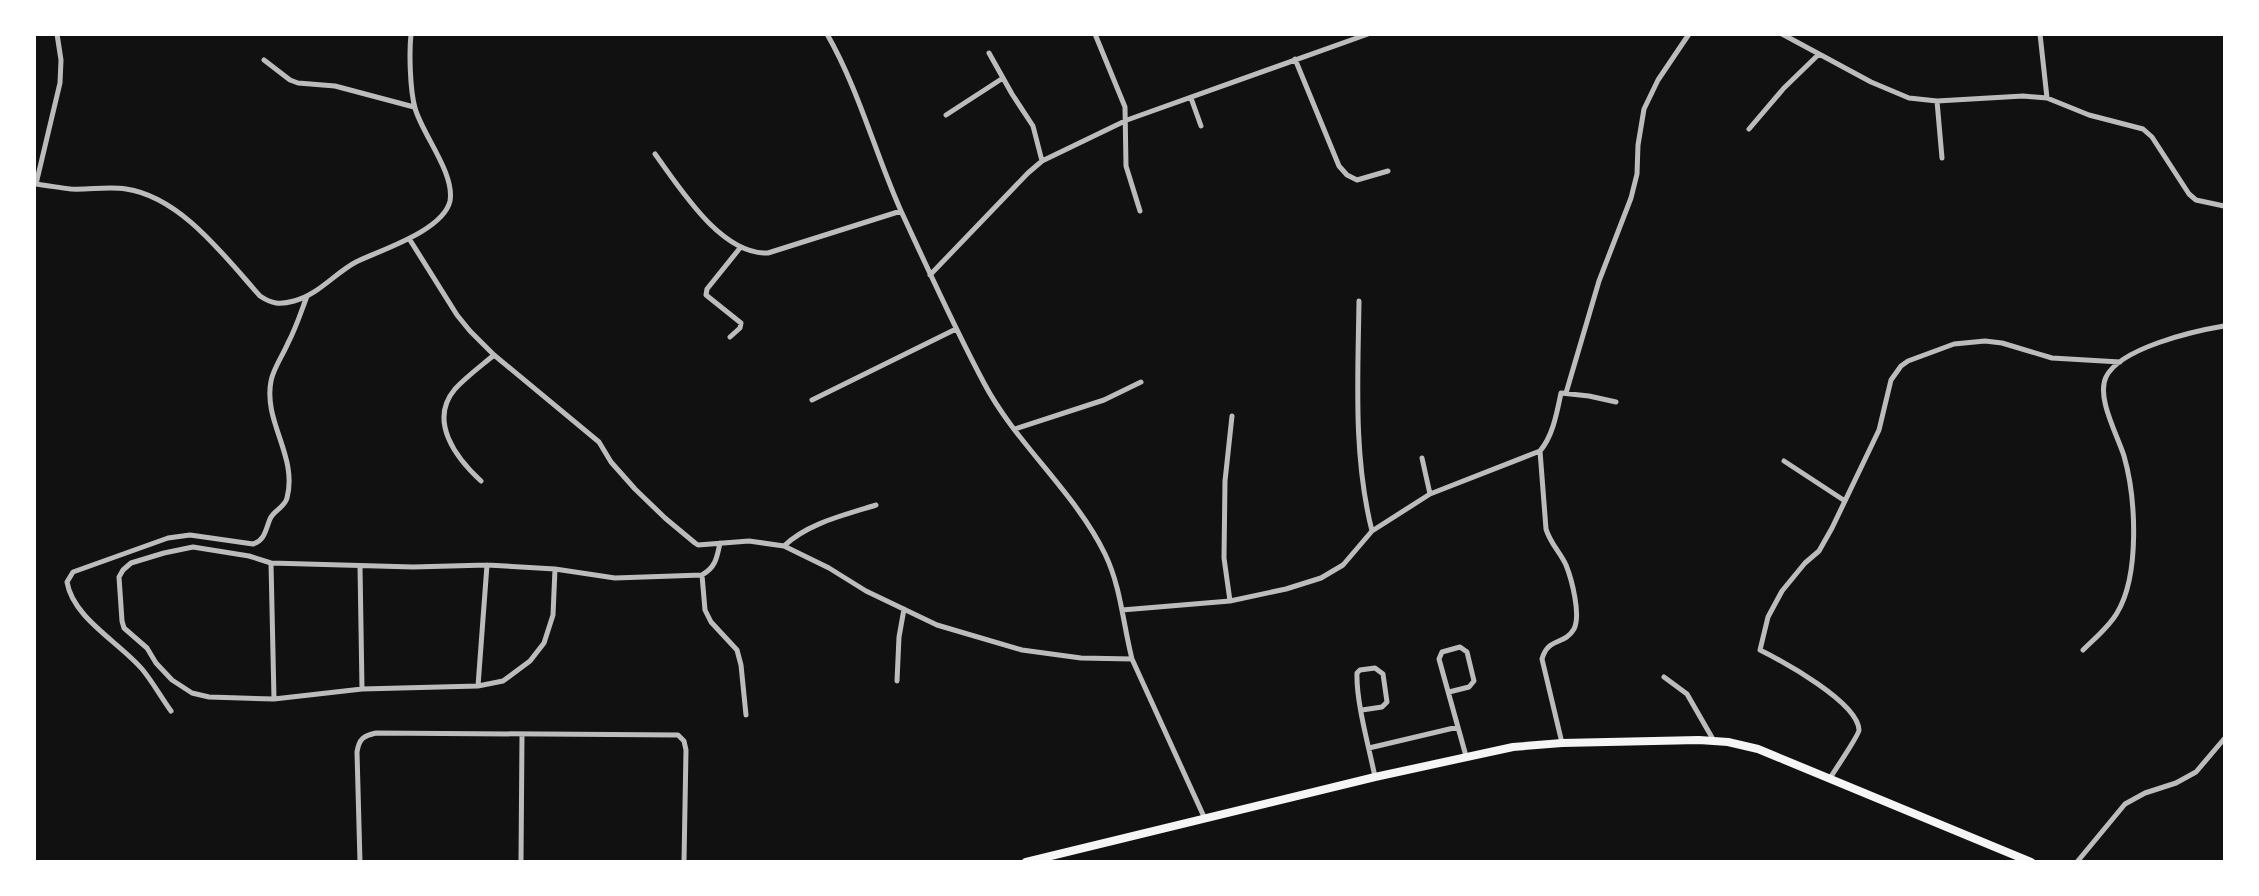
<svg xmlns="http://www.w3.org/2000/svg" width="2259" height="896" font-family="'Open Sans',sans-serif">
<rect width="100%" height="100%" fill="#111"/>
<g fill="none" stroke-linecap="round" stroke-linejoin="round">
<path stroke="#bcbcbc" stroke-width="5" d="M827,34C859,90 875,153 901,211C928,269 954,327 984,383C1016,444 1075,492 1105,554C1121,587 1123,624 1132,659L1205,819
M1095,34L1125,107L1126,166L1140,211
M1782,34L1871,82L1909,98L1937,101L2023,96L2047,98L2089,115L2143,129L2152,137L2189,194L2196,200L2224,206
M2040,34L2047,98
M989,53L1012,94L1033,126L1042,161
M1295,59L1339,166L1347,175L1357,180L1388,171
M264,60L290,80L298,83L335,86L414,107
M1191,98L1201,126
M1937,101L1942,158
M946,115L1003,78
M1749,129L1784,88L1819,54
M655,154C680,188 721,255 768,253L901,211
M34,184C47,185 59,188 71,189C89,190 108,186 126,189C181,197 225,257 260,296C272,304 280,305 294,301C318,295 335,273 356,262C380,250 443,231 450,201C455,173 422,134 415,108C410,90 409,53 411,34
M36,184L60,83L61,60L57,34
M410,240L457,315L470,331L494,355L599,442L611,462L635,489L665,518L695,543L698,545L749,541L784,546L829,568L866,591L937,625L1022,650L1081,658L1132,659
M930,275L1028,173L1042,161L1127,120L1368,34
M1359,301C1358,377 1353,456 1372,531
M730,337L740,328L741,323L706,295L707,289L740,248
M1566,393L1599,281L1631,198L1637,174L1638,145L1644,109L1658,80L1689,34
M812,400L956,329
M1015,429L1104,400L1141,382
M1540,451L1546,529C1550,543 1560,552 1566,565C1572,580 1581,615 1574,629C1564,646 1548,637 1542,659L1562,743
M1422,458L1430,494
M1784,461L1845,501
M481,481C456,458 428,421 455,389C466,377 481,366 494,355
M784,546C808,523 845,515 876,505
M271,563L274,699
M360,566L362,689
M555,569L553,615L544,643L530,661L503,681L478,686L362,689L274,699L209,697L192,693L172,680L156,663L147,648L124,628L122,621L119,577L123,570L131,563L164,553L193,547L249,556L271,563L413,567L487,565L555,569L615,578L702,575C716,567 717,557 720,543
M702,575L705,610L711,622L737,650L741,665L746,715
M1230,601L1224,558L1225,481L1232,416
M1122,610L1230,601L1286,589L1321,578L1343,565L1372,531L1430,494L1540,451C1553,436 1557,412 1561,393L1589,396L1616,402
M2083,650C2094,639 2109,627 2117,613C2140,575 2136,498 2124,456C2118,436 2096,398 2106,377C2120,348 2194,331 2224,326
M1664,677L1687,694L1714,741
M897,681L899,637L904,609
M478,686L487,565
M1449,692L1469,687L1474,681L1467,652L1460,647L1442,652L1439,659L1466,756
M1362,710L1382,707L1387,702L1383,674L1375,668L1360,670L1357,673C1356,702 1369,747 1375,777
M171,711C161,697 152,681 142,669C119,642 73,618 67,582L73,572L168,538L190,535L253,544C265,541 266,528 270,519C273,511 285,507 287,498C298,456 263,422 271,381C273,369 283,355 288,343C296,328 301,312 307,296
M1369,748L1458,727
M1830,778C1835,770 1859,735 1859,730C1858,702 1782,661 1760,650L1768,617L1782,591L1805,563L1819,551L1832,528L1879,430L1891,380L1901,366L1908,361L1954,344L1985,341L2002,343L2052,358L2120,362
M360,862L357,752C359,739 363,736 376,733L678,735L684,741L686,750L684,862
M521,862L522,735
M2077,862L2125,804L2145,793L2176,783L2196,772L2224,739"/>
<path stroke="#f5f5f5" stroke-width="8" d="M1026,862L1375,777L1513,747L1562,743L1699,740L1728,742L1758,749L2031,862"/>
</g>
<rect width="2259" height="896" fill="none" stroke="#ffffff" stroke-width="72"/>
</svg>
